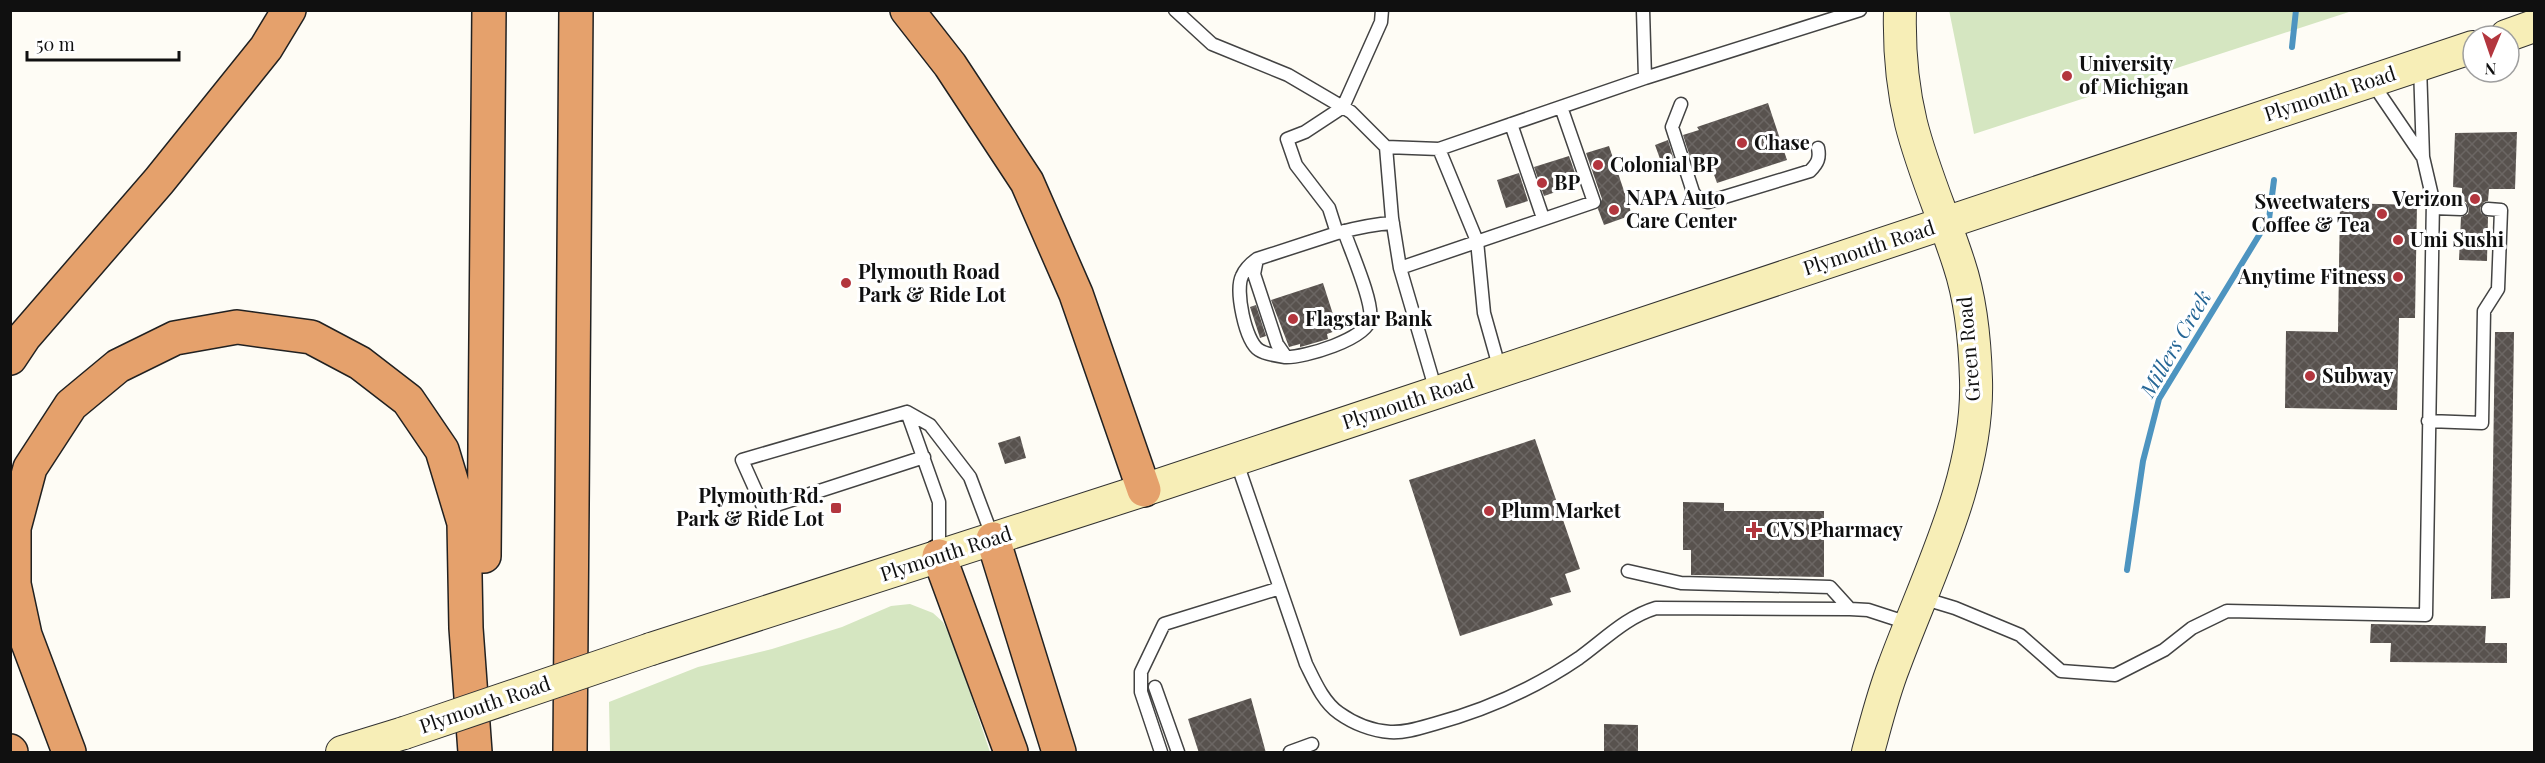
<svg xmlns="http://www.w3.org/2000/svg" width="2545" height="763" font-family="'Playfair Display',serif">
<defs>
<pattern id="building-cross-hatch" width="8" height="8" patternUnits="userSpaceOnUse" patternTransform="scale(1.5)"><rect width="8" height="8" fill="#58524e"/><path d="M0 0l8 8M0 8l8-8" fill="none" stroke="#6b6663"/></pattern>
</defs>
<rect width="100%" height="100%" fill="#fefcf5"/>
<path fill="#d5e6c1" d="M1949,10H2352V11L1974,134Z
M910,604L933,613L943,622L953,642L990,752H610L609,702L698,667L772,649L842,627L891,606Z"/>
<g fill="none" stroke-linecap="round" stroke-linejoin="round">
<path stroke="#4d94c0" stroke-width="6" d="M2292,47L2296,10
M2127,570L2143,461L2159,399L2269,219L2274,180"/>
</g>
<path fill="url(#building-cross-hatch)" d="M1768,103L1787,160L1717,183L1707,155L1691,160L1683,135L1699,130L1697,127Z
M2517,132L2515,189H2489L2488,201L2484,202L2480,208L2481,213L2488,217L2487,261L2459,260L2461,217L2468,214L2469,209L2466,202L2462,201V188L2453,187L2455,133Z
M1668,140L1676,166L1664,170L1655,145Z
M1609,146L1632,215L1604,225L1598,209L1602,199L1586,153Z
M1569,156L1579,184L1544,196L1534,167Z
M1519,173L1528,201L1506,208L1497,180Z
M2340,203L2417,205L2415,318H2399L2397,410L2285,408L2286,331L2338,332Z
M1323,283L1338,330L1327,334L1328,339L1304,346L1300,347V344L1289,347L1271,300Z
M1256,305L1266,336L1260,338L1250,307Z
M2495,332H2514L2510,598L2491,599Z
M1020,436L1026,458L1005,464L998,443Z
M1535,439L1580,569L1565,574L1571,592L1550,598L1553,605L1460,636L1409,480Z
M1683,502L1724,503V511H1824V577L1691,575V550H1683Z
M2371,624L2486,626L2485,643H2507V663L2390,662L2391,643H2370Z
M1251,698L1266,753H1199L1188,719Z
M1604,724L1638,725V753H1604Z"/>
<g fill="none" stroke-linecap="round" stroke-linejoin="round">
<defs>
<path id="lane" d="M1175,10L1212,44L1288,75L1351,112L1386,147L1392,218L1400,268L1436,391
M1643,10L1645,78
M2371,81L2422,156
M1681,104L1672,127L1693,192L1698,199L1708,202L1810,171C1818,163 1820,158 1818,148
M1511,124L1543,218
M1386,147L1439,149L1477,241L1484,313L1500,370
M1439,149L1645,78L1860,10
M2433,208L2461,209
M1344,231C1350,249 1374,303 1370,319C1367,339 1304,358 1285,357C1278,356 1265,354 1259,350C1245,341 1235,290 1242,276C1245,269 1250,264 1257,259L1337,233C1356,228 1374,224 1393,223
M1337,233L1329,208L1296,165L1287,139L1305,132L1343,107L1381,22L1382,10
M1257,259L1254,274L1277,344L1286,357
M1400,268L1594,202L1561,107
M907,412L939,502V555
M2428,421L2482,423L2484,311L2498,289L2501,210L2488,209
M924,457L764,509L742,460L907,412L930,425L970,477L993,538
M1236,460L1306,664C1314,680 1323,702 1339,713C1353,723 1372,731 1390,732C1405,733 1420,728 1434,724C1486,710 1535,688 1579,658C1604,640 1626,617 1656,608L1850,609L1868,610L1911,624
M1628,571L1681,583L1830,587L1850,609
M1922,598L1955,608L2020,635L2061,671L2115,675L2164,650L2192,628L2227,611L2426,615L2433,200L2423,157L2420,66
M1155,687L1178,752
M1161,752L1141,692V672L1164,624L1280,588
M1290,752L1312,744"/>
<path id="secondary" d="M2506,36L2534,26
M651,649L1144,490L2473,47
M342,752L404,733
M1868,752C1876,723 1883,694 1894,666C1927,576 1979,478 1976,380C1975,343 1971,300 1959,264C1944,217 1923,171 1911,123C1902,86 1899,48 1900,10"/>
<path id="highway" d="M907,10L950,65L1027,182L1076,294L1144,490
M10,358L24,337L159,181L266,48L289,10
M993,539L1059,752
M484,556L489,10
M939,556L1011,752
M10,751L11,752
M69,752L25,635L14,584V528L30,468L71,405L118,366L175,338L237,327L311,337L360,363L408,400L442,450L464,523L466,628L475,752
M570,752L576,10"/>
</defs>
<use href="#lane" stroke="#434343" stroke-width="15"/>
<use href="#secondary" stroke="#323232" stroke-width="34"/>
<use href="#highway" stroke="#212121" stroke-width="36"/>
<use href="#lane" stroke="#fff" stroke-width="12"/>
<use href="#secondary" stroke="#f7eeb7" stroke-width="32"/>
<use href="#highway" stroke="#e5a16c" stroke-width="33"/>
<defs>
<path id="secondary-bridge" d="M404,733L651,649"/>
</defs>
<use href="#secondary-bridge" stroke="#323232" stroke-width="34" stroke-linecap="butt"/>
<use href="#secondary-bridge" stroke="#f7eeb7" stroke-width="32"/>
</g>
<g fill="#b3363e" stroke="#fff" stroke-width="2">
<circle cx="2067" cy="76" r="6"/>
<circle cx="1742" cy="143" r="6"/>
<circle cx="1598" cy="165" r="6"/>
<circle cx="1542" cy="183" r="6"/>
<circle cx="2475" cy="199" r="6"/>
<circle cx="1614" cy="210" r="6"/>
<circle cx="2382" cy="214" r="6"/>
<circle cx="2398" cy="240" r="6"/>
<circle cx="2398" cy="277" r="6"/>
<circle cx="846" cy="283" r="6"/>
<circle cx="1293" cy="319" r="6"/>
<circle cx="2310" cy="376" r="6"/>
<rect x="830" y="502" width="12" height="12" rx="3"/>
<circle cx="1489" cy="511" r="6"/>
<path d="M1751 521h6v6h6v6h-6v6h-6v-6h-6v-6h6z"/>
</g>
<g text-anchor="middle" stroke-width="6" stroke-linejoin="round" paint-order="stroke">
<g font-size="20" font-weight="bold" fill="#101010" stroke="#fff" text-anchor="start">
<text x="2079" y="71">University<tspan x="2079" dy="23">of Michigan</tspan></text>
<text x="1754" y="150">Chase</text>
<text x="1610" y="172">Colonial BP</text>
<text x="1554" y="190">BP</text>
<text x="1626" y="205">NAPA Auto<tspan x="1626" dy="23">Care Center</tspan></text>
<text x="2463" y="206" text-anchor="end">Verizon</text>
<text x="2370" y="209" text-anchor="end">Sweetwaters<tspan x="2370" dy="23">Coffee &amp; Tea</tspan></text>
<text x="2410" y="247">Umi Sushi</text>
<text x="858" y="279">Plymouth Road<tspan x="858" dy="23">Park &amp; Ride Lot</tspan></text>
<text x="2386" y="284" text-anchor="end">Anytime Fitness</text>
<text x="1305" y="326">Flagstar Bank</text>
<text x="2322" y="383">Subway</text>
<text x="824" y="503" text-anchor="end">Plymouth Rd.<tspan x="824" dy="23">Park &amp; Ride Lot</tspan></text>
<text x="1501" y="518">Plum Market</text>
<text x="1766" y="537">CVS Pharmacy</text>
</g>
<g font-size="20" fill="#101010" stroke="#fff">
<text transform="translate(2330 94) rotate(-18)" y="7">Plymouth Road</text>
<text transform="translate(1869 248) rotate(-18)" y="7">Plymouth Road</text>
<text transform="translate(1969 349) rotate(-95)" y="7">Green Road</text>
<text transform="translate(1408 402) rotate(-18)" y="7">Plymouth Road</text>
<text transform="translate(946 554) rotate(-18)" y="7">Plymouth Road</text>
<text transform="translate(485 705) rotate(-19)" y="7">Plymouth Road</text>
</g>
<g font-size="21" font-style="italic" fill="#266796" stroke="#fff">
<text transform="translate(2176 344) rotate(-60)" y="7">Millers Creek</text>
</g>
</g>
<rect width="2545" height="763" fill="none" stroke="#101010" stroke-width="24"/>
<g transform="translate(2491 54) rotate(182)"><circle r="28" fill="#ffffff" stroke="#9f9f9f" stroke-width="1.5"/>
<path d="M0-4.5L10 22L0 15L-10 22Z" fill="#b3363e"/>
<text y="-9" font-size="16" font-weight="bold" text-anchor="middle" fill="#101010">N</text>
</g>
<path d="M27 51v9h152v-9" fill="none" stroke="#101010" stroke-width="3"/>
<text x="36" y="51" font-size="18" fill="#101010" stroke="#ffffff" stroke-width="4.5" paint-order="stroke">50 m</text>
</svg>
